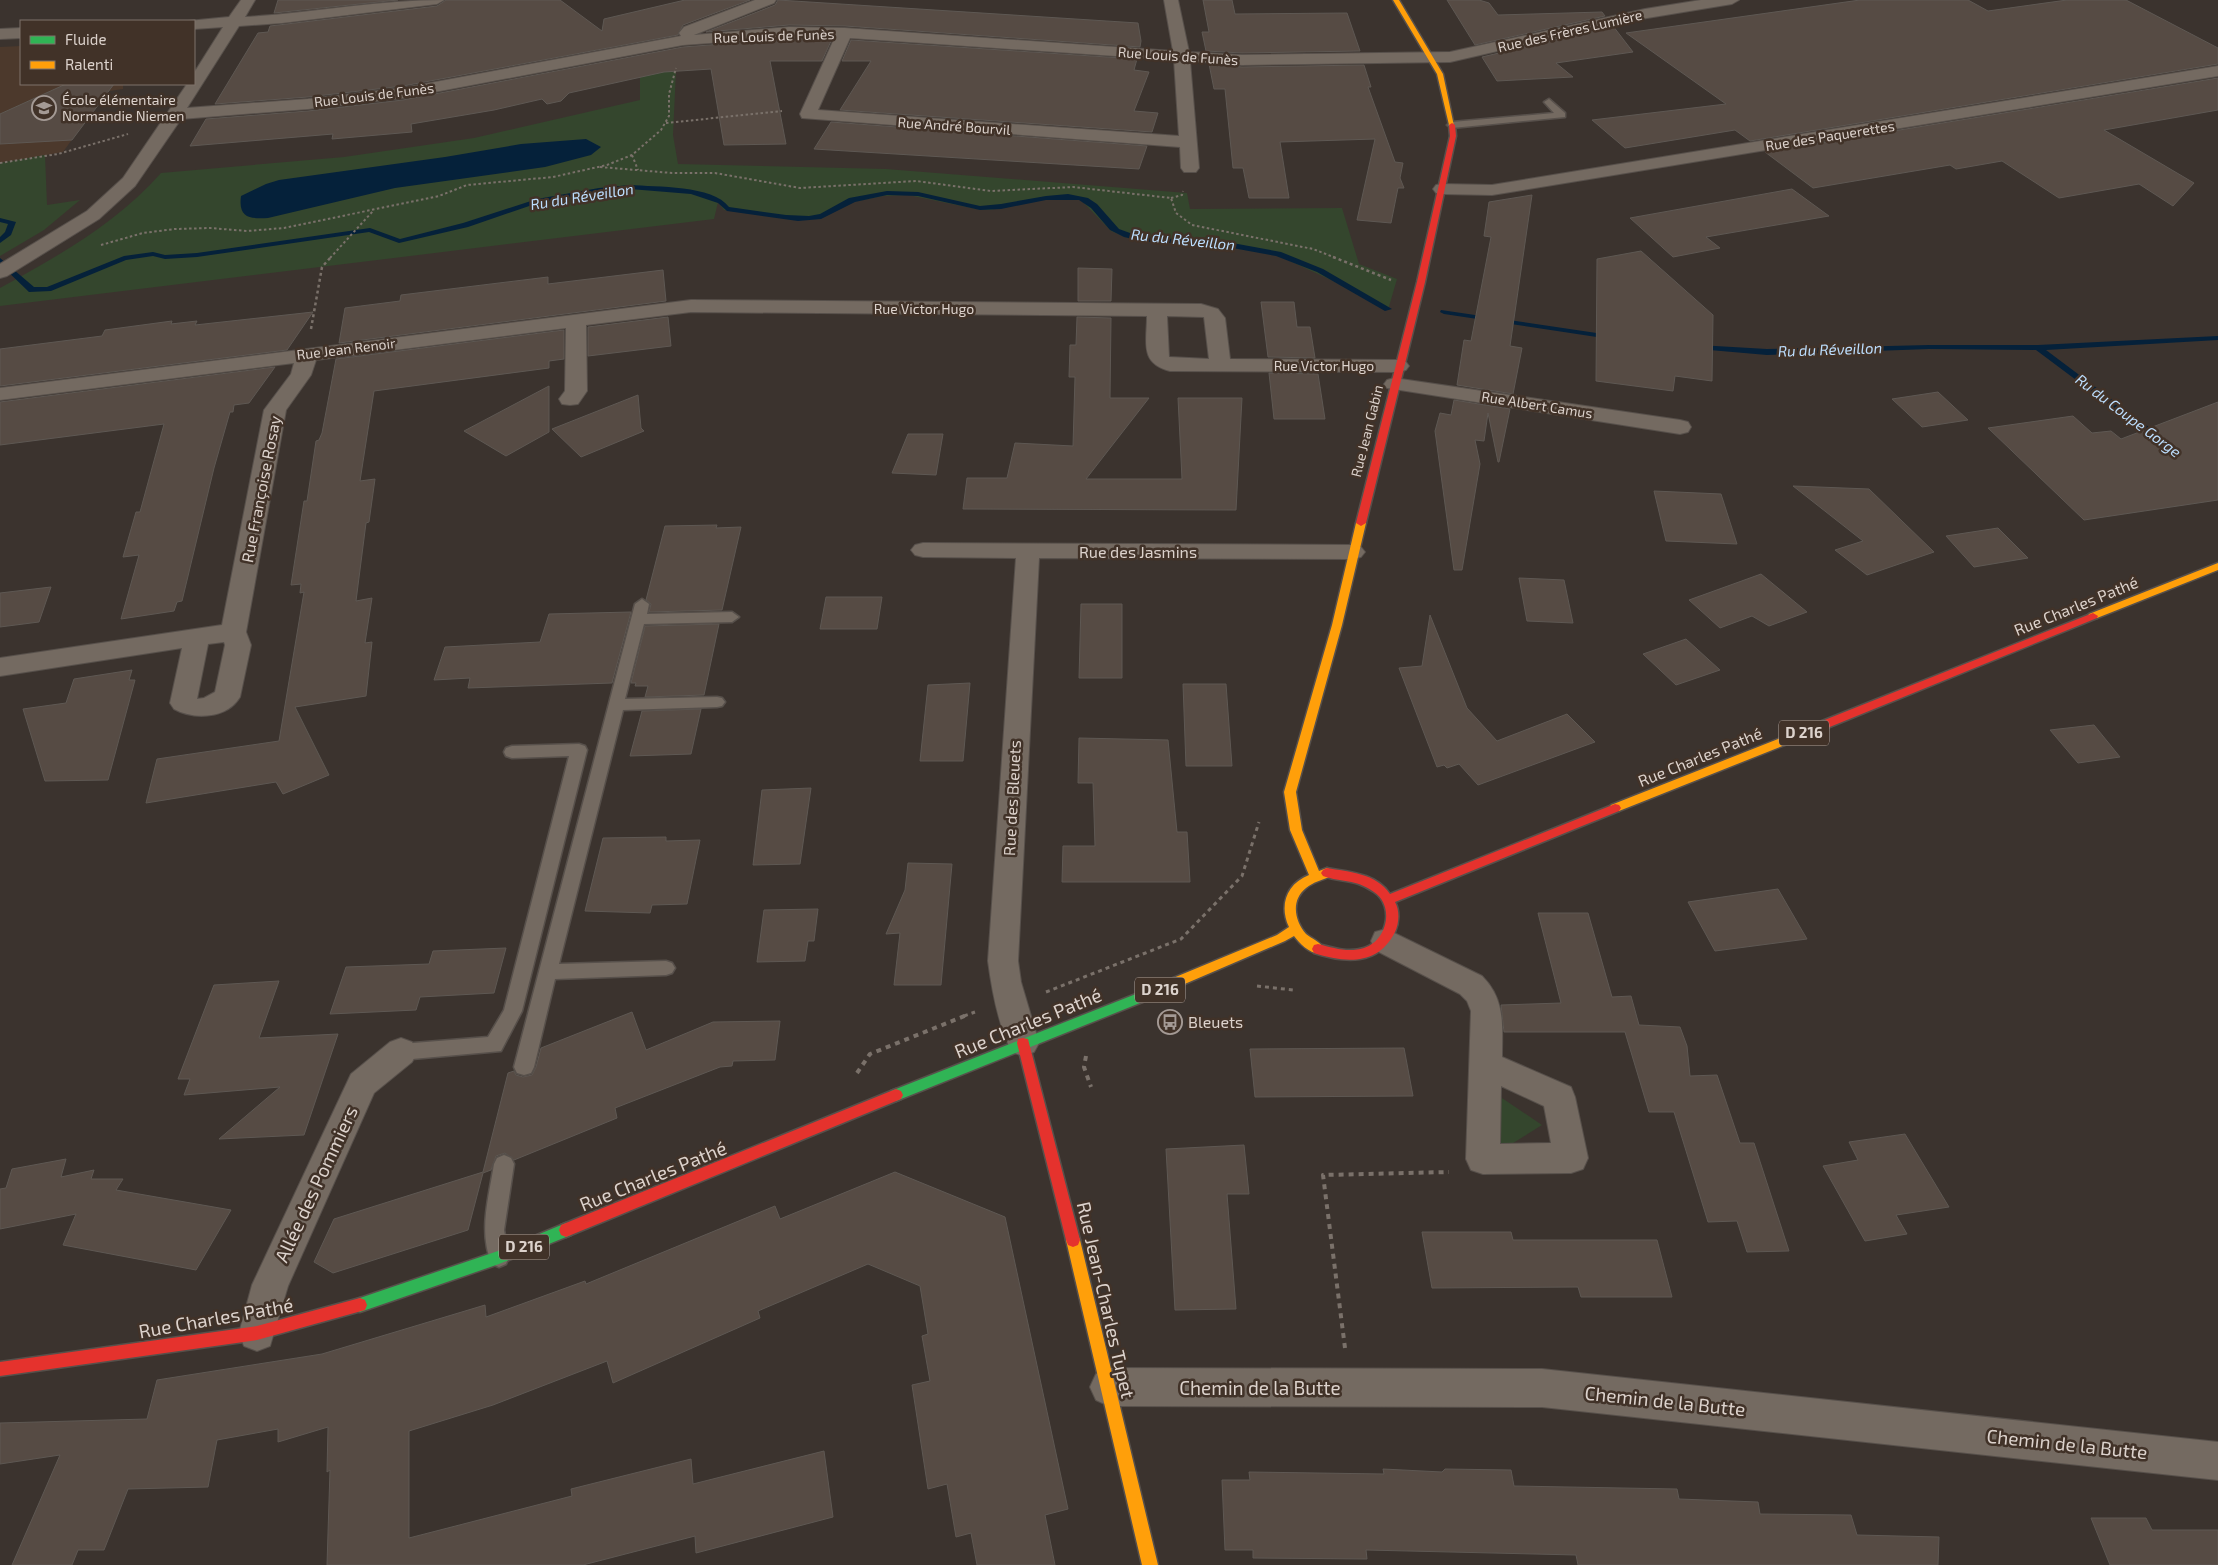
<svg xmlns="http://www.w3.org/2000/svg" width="2218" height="1565" font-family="'Exo 2',sans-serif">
<rect width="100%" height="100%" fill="#3b332e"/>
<path fill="#4c392c" d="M21,46V84H123V89L90,94L81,127L63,152L0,163V47Z"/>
<path fill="#34462d" d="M677,49L673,135L678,164L886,169L1187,193L1190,209L1342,208L1359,264L1397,279L1388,310L1331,280L1279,256L1202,242L1139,241L1125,237L1111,231L1080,199L1044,198L990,210L976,209L908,195L883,196L853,202L818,218L780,217L724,210L718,202L714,219L0,306V288C58,256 116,224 161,173L344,157L474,138L640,100V56Z
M45,155L47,205L80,200L44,230L0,256V163Z
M1496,1094L1542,1125L1499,1152Z"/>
<path fill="#05213a" d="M586,139L601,147L591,155L545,167L395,188L268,218C250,219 238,218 241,196L266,184L279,180L445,157L521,144Z"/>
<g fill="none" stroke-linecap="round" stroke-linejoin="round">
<path fill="#05213a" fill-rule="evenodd" d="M630,185C656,187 713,185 729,207L786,215L809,216L820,214L849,198L887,191L918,192L980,206L1001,204L1046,196L1068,194L1088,198L1097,204L1119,229L1141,237L1227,242L1281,252L1323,269L1392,309L1385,311L1317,272L1276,256L1227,247L1141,241L1124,237L1110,230L1091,208L1079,200H1046L1001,209L980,210L918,196L887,195L855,202L821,219L798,221L727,211L718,203L691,194L630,189L599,192L538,203L468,227L399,243L369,232L197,257L165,259L153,256L126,260L51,291L29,292L0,264V258L34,287H47L124,256L153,252L165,255L197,253L370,228L400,239L463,223L537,199L599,188Z
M0,218L16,222L11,235L0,243V237L5,232L8,224L0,222Z
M1441,310L1610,335L1614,337L1610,339L1444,314L1440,312Z
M2218,336V340L2046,350L2162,437V441L2159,442L2036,350L1929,349L1767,355L1698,349L1694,347L1698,345L1767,349L1929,345H2038Z"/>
</g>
<path fill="#564b44" stroke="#5e5853" d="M278,0H398L274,13Z
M446,0H560L602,31L604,19L685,0H750L683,25L678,35L403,86L308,97L215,104L258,33L268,32L270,26L437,6Z
M778,0L1138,23L1141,41L1140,47L845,26L789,25L706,32L775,5Z
M1203,0H1232L1235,14L1347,13L1360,51L1242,53L1206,51L1202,32H1209Z
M1447,0H1479L1489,3L1498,15L1602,12L1605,16L1475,45Z
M1860,0H1968L1988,11L2067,0H2126L2218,48V64L1750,141L1735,130L1625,148L1592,120L1726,104L1626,33Z
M1613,26L1633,52L1556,63L1573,77L1497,81L1482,57Z
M789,39H832L822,61H770L786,144L724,145L711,69L664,72L569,93L561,101L547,104L542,99L494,110L411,124L412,132L332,139L333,134L190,146L206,119L308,111L403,100L683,47Z
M851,40L1137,59L1134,70L1149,72L1134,111L1158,113L1152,132L840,110L871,61H842Z
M1209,64L1242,67L1364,65L1371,87H1368L1395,162L1403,163L1400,178L1404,188H1398L1391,223L1357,220L1375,139L1280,142L1289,198H1249L1243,168H1233L1225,89H1214Z
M2218,78V110L2104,130L2194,183L2173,206L2139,184L2059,198L2002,161L1956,169L1950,165L1813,188L1765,152Z
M66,84H114L72,140L0,144V114Z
M831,122L1147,146L1139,169L814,149Z
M1792,189L1829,216L1706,237L1720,248L1673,257L1630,218Z
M1532,195L1510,346L1522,348L1513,394L1457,385L1464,340L1471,341L1491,237L1484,236L1489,202Z
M1641,251L1713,315L1712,381L1675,376L1673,391L1596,381L1597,259Z
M1078,268L1112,269L1111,301H1078Z
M663,270L666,301L339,343L345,308L400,301L401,295L548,277V284Z
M1261,302H1294L1297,327H1310L1315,358L1268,357Z
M313,312L287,350L0,386V349L102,336L105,330L172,321L171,324L197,321L195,325Z
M668,317L671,346L588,356V327Z
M1077,317L1111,318L1110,398H1149L1086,479H1182L1178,398H1242L1236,510L963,509L967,478H1007L1015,443L1073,446L1075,377H1069L1070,345H1076Z
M564,330V359L549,361V368L374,391L360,481L375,479L369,522L366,523L356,601L372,598L365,643L372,642L366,696L295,707L329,775L283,794L276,782L146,803L157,759L279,741L304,592L300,593L301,584L291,585L304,501H307L316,441L319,440L322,433L336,359Z
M275,367L249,403L234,405L233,412H230L214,468L182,601L177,602L174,611L121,619L139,555L123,557L136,512H140L164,424L0,445V402Z
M1269,373L1318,374L1325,419H1274Z
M549,386V432L506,456L464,431Z
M1938,392L1968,420L1922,427L1892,399Z
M638,395L641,428L644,431L581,457L552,429Z
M1454,400L1510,409L1499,462H1498L1488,413L1484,441L1475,440L1480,464L1462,570H1454L1435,431L1440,413L1451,415Z
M2218,402V500L2084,520L1988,428L2073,416L2092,433L2111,431L2121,439Z
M908,434H943L936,475L892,473Z
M1793,486L1869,489L1934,552L1867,575L1835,550L1863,541Z
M1654,491L1721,494L1737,544L1666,541Z
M717,525L716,528L741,527L722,610L649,612L651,604L646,600L665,526Z
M1998,528L2028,558L1974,567L1946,536Z
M1761,574L1807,612L1769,626L1752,616L1720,628L1689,600Z
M1519,578L1564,580L1573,623L1527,621Z
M51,587L39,622L0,627V593Z
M826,597H882L877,629H820Z
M1081,604H1122V678H1079Z
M631,612L612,683L468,688L470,678L434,680L445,647L540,642L549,614Z
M1430,615L1467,708L1497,741L1567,714L1595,742L1478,785L1459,764L1447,768L1444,765L1437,767L1399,668L1422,666Z
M719,624L704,695L645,697L648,686H635L636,683H631L645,626Z
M1686,639L1720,670L1676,685L1643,654Z
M132,670L129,680H135L108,780L45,781L23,709L66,703L74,679Z
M970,683L963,761H920L928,685Z
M1183,684H1226L1232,766H1186Z
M701,709L691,754L630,756L642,711Z
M2094,725L2120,757L2078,763L2050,730Z
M1079,738L1168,740L1177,832H1187L1190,882H1062L1063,846H1095L1093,783H1078Z
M811,788L800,864L753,865L762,790Z
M666,837V841L700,840L687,904L652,905L650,913L585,911L603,838Z
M908,863L952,864L941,985H894L900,933L886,934L905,890Z
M1778,889L1807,939L1715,951L1688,902Z
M818,909L814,941H808L805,961L757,962L764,910Z
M1538,913H1588L1612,997L1631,996L1639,1025L1680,1027L1687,1046L1690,1076L1717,1075L1740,1143H1754L1789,1251L1747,1252L1737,1221L1708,1222L1674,1112H1649L1625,1032H1504L1501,1005L1561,1003Z
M506,948L494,993L420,997L416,1010L330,1014L346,967L429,964L433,951Z
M279,981L259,1038L338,1034L304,1135L219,1139L280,1087L184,1095L190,1079H178L214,985Z
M632,1012L646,1050L713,1022L780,1021L775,1060L733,1061L732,1066L720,1067L615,1108L617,1118L514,1160L505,1153L496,1156L491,1170L483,1173L468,1230L333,1273L314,1262L334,1219L483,1172L508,1073L514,1071L516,1075L523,1077L532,1075L536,1067L541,1048Z
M1404,1048L1413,1096L1255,1097L1250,1049Z
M1905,1134L1949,1207L1896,1215L1907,1234L1865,1241L1823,1166L1858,1160L1849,1142Z
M1244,1145L1249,1194H1227L1236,1309L1175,1310L1166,1149Z
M66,1159L61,1177L94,1170L91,1179H123L116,1190L231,1210L196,1270L63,1245L76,1214L0,1229V1189L6,1188L12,1169Z
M895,1172L1005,1217L1068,1509L1045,1515L1055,1565H977L971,1533L956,1537L947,1484L928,1489L912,1385L930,1381L922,1336L928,1334L920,1286L868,1264L758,1311L760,1318L613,1383L607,1361L493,1405L409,1431V1538L572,1496L571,1489L691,1459L693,1484L824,1451L833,1517L696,1553L695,1536L583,1565H327L330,1470L327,1472L328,1427L278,1442V1429L217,1440L208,1487L128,1489L104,1550H78L72,1565H12L60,1455L0,1464V1423L147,1419L157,1380L322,1354L485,1305L486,1317L585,1281L586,1284L775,1206L780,1219Z
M1422,1232H1511L1513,1240H1657L1672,1297H1581L1578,1287L1432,1288Z
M1383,1469L1442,1472L1445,1469L1511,1470L1514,1486L1677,1489L1679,1499L1758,1502L1760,1514L1851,1515L1857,1535L1939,1537L1938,1565H1578L1576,1555L1366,1550L1367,1559L1253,1558V1550H1225L1222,1480H1250L1249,1472L1384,1474Z
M2091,1518H2146L2152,1530H2218V1565H2110Z"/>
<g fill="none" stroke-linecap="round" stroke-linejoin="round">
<defs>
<path id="lane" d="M1549,99L1565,113V117L1452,128L1447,125L1452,122L1554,113L1544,102Z
M642,599L649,604L647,614L732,612L739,617L732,622L644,624L625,699L717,697L722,698L725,702L722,706L717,707L623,710L559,964L666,961L672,963L675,968L672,973L666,975L555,979L534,1067L531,1073L524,1075L517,1073L514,1067L635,604Z
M579,744L585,746L587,750L522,1011L501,1051L401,1060L394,1058L392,1052L394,1046L401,1044L488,1037L504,1010L569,756L512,758L506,756L504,752L506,748L512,746Z
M504,1155L511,1158L514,1164L504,1230L509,1257L506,1264L499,1267L492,1264C478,1232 489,1197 494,1164L497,1158Z"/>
<path id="street" d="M241,0H255L245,17C312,13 377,0 444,0L437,4L282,23L239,26L187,108L308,99L403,88L681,36L679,33L684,27L755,0H776L774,3L694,35L789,27L845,28L1173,51L1164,0H1178L1189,52L1242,55L1450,52L1645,9L1701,0H1739L1732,4L1623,22L1450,62L1242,65L1190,61L1199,168L1196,172H1184L1181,168L1180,147L802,118L800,114L835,37H789L683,45L403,98L308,109L181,119L135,186L99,219L7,276L0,278V264L87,211L123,178L187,84H194V73L223,27L194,29V21H188L229,17ZM850,38L1174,60L1179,136L818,110Z
M21,28V38L0,39V29Z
M2218,66V76L1492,195L1442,194L1436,193L1433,189L1436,185L1442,184L1492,185Z
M691,300L1201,304L1218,309L1225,318L1230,359L1399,360L1406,362L1409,366L1406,370L1399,372L1170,371C1139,363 1147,342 1147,316L691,312L586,325L587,391L578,404L570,405L562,404L559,399L565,391L566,328L316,360L311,375L286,410L246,632L251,645L240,697C227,719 194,720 174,709L170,703L182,648L0,676V658L222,625L264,410L291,374L294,363L0,400V388ZM1167,316L1204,317L1209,359L1169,357ZM224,642L225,645L215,692L204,698L197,699L208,644Z
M1394,378L1680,420L1688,422L1691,427L1688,432L1680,434L1387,388L1384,384L1387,380Z
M923,543L1353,545L1361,547L1365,552L1361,557L1353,559L1039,558L1018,961L1021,982L1039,1043L1034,1052L1023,1056L1012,1052C998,1025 992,991 988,961L1016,558L923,557L915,555L911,550L915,545Z
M1386,929L1482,976C1506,1000 1502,1026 1502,1057L1571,1087L1575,1097L1588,1158L1583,1169L1571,1173L1483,1174L1471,1170L1466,1159L1471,1011L1467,1001L1460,994L1375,950L1371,941L1375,932ZM1501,1086L1544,1106L1551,1143L1500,1144Z
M401,1038L412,1042L417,1052L412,1062L374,1093L288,1286L270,1346L257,1351L244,1346L239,1333L252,1285L351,1074L390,1042Z
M1109,1368L1542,1369L2218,1442V1480L1542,1407L1109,1406L1096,1400L1090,1387L1096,1374Z"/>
<path id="fast" d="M1141,992L1145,993L1147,997L1145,1001L901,1099L896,1101L891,1099L889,1095L891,1091Z
M566,1223L571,1225L573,1230L571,1235L499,1264L360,1312L355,1310L353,1305L355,1300L360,1298L498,1251Z"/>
<path id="slow" d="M1393,0H1399L1443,74L1454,126L1449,125L1437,74Z
M1361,520L1366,523L1342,625L1296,792L1302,830L1319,871L1327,868L1331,870L1333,873L1331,876C1323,880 1313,882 1306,888C1291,900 1294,920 1306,934C1312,939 1321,942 1324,949L1322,953C1312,956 1300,944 1294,936L1285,941L1145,1001L1141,1002L1137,1001L1135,997L1137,993L1277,935L1289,927C1279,906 1286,884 1309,875L1290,830L1284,792L1332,625L1356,523Z
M2218,563V570L2097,618H2089L2088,616L2089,614Z
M1806,728L1811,732L1810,735L1619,811H1611L1609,808L1611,805Z
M1073,1233L1078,1235L1080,1240L1158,1565H1142L1066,1240L1068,1235Z"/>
<path id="jam" d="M1452,123L1455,125L1456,136L1425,282L1366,523L1361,526L1356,523L1417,282L1450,136L1449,125Z
M2093,613L2098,616L2097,618L1810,735L1806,736L1801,732L1802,729Z
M1615,804L1619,805L1621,808L1619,811L1395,902C1400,911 1399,923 1395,932C1378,966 1345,963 1314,953L1312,949L1314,945L1318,944C1334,948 1348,953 1364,948C1387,941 1395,906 1374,892C1354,878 1343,883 1323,876L1321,873L1323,870L1327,868C1349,872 1376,873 1390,894Z
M1023,1038L1028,1039L1029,1043L1080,1240L1078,1245L1073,1247L1068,1245L1066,1240L1017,1043L1018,1039Z
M896,1089L901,1091L903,1095L901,1099L566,1237L561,1235L559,1230L561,1225Z
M360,1298L365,1300L367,1305L365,1310L257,1340L0,1376V1362L257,1326Z"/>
</defs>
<use href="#lane" stroke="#57504b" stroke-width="3"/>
<use href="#street" stroke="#57504b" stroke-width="2"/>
<use href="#fast" stroke="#57504b" stroke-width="3"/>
<use href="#slow" stroke="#57504b" stroke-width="3"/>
<use href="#jam" stroke="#57504b" stroke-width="3"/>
<path stroke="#7a716a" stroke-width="2" stroke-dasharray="2.5 2.5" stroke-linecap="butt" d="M666,123L782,111
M632,155L638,170
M0,163L58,154L128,134
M600,167L672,173H715L800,188L916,181L991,191L1073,187L1171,198L1176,213L1192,225L1313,249L1336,258
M1171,198L1182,195L1183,191
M101,245L143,233L175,229L210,228L247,231L284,228L439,196L467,185L553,177L607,165L632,155L661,130L669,116V94L676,68
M330,258L373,211"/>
<path stroke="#7a716a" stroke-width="2.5" stroke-dasharray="3 3" stroke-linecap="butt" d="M1333,257L1391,280
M311,329L322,267L331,257"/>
<path stroke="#7a716a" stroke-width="3" stroke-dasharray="4 4" stroke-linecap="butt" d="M1257,986L1293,990
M1046,992L1181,939L1242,876L1259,822
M964,1016L975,1012"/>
<path stroke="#7a716a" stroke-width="4" stroke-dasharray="5 5" stroke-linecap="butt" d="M1086,1056L1084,1067L1091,1087
M857,1073L870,1054L967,1015
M1345,1348L1323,1175L1449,1172"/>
<use href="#lane" fill="#746a61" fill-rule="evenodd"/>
<use href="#street" fill="#746a61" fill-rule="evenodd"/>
<use href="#fast" fill="#30b455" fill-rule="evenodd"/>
<use href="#slow" fill="#ff9f0a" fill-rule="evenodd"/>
<use href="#jam" fill="#e5322d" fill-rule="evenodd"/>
</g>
<defs>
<symbol id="school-ring" viewBox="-11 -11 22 22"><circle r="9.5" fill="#413228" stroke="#a49a95" stroke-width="1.5"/><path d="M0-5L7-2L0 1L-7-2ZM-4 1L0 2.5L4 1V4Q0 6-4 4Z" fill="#a49a95"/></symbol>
<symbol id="bus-ring" viewBox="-11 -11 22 22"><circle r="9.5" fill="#413228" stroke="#a49a95" stroke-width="1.5"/><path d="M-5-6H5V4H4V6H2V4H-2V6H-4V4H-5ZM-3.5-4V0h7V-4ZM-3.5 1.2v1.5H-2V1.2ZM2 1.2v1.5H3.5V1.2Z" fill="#a49a95"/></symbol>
</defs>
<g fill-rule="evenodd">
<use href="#school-ring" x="30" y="94" width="28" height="28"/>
<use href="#bus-ring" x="1156" y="1008" width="28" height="28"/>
</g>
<g text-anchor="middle" stroke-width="5" stroke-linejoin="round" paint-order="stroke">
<g font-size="14" fill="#dcd2cc" stroke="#413228">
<text transform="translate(1570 31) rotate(-13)" y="5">Rue des Frères Lumière</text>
<text transform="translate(774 36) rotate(-2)" y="5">Rue Louis de Funès</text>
<text transform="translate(1178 56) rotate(4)" y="5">Rue Louis de Funès</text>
<text transform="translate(374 95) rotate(-7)" y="5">Rue Louis de Funès</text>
<text transform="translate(954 126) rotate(4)" y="5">Rue André Bourvil</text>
<text transform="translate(1830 136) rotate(-9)" y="5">Rue des Paquerettes</text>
<text x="924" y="314">Rue Victor Hugo</text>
<text transform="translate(346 349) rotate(-7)" y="5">Rue Jean Renoir</text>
<text x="1324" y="371">Rue Victor Hugo</text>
<text transform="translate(1537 405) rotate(9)" y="5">Rue Albert Camus</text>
<text transform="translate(1367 431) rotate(-76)" y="5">Rue Jean Gabin</text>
</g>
<g font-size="14" fill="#dcd2cc" stroke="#413228" text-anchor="start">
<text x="62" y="105">École élémentaire<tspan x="62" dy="16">Normandie Niemen</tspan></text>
</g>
<g font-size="15" font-style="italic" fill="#bcdefe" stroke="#413228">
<text transform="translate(582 197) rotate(-9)" y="5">Ru du Réveillon</text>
<text transform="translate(1183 240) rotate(6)" y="5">Ru du Réveillon</text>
<text transform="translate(1830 350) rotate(-2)" y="5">Ru du Réveillon</text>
<text transform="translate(2128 416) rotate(37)" y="5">Ru du Coupe Gorge</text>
</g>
<g fill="#413228" stroke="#aea29b" stroke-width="1">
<rect x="1779" y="720.5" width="50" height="25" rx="4"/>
<rect x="1135" y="977.5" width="50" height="25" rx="4"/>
<rect x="499" y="1234.5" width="50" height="25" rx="4"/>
</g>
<g font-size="15" font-weight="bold" fill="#dcd2cc">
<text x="1804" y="738">D 216</text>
<text x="1160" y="995">D 216</text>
<text x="524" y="1252">D 216</text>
</g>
<g font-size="16" fill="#dcd2cc" stroke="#413228">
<text transform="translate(261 489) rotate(-79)" y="6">Rue Françoise Rosay</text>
<text x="1138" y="558">Rue des Jasmins</text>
<text transform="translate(2076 606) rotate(-22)" y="6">Rue Charles Pathé</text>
<text transform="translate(1700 757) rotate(-22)" y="6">Rue Charles Pathé</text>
<text transform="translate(1012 798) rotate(-87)" y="6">Rue des Bleuets</text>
</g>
<g font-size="16" fill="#dcd2cc" stroke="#413228" text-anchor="start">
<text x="1188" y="1028">Bleuets</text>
</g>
<g font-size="19" fill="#dcd2cc" stroke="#413228">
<text transform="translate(1028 1023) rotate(-22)" y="7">Rue Charles Pathé</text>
<text transform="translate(653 1176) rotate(-22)" y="7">Rue Charles Pathé</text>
<text transform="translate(316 1184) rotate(-65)" y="7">Allée des Pommiers</text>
<text transform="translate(1106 1300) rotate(77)" y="7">Rue Jean-Charles Tupet</text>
<text transform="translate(216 1318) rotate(-10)" y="7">Rue Charles Pathé</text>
<text x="1260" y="1395">Chemin de la Butte</text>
<text transform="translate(1665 1401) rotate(6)" y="7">Chemin de la Butte</text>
<text transform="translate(2067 1444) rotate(6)" y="7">Chemin de la Butte</text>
</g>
</g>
<rect x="20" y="20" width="175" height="65" fill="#413228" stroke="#7f726a"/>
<rect x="30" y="36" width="25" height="8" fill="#30b455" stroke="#7f726a"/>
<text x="65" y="45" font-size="15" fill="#dcd2cc">Fluide</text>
<rect x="30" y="61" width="25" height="8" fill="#ff9f0a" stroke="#7f726a"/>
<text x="65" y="70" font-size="15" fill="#dcd2cc">Ralenti</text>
</svg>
